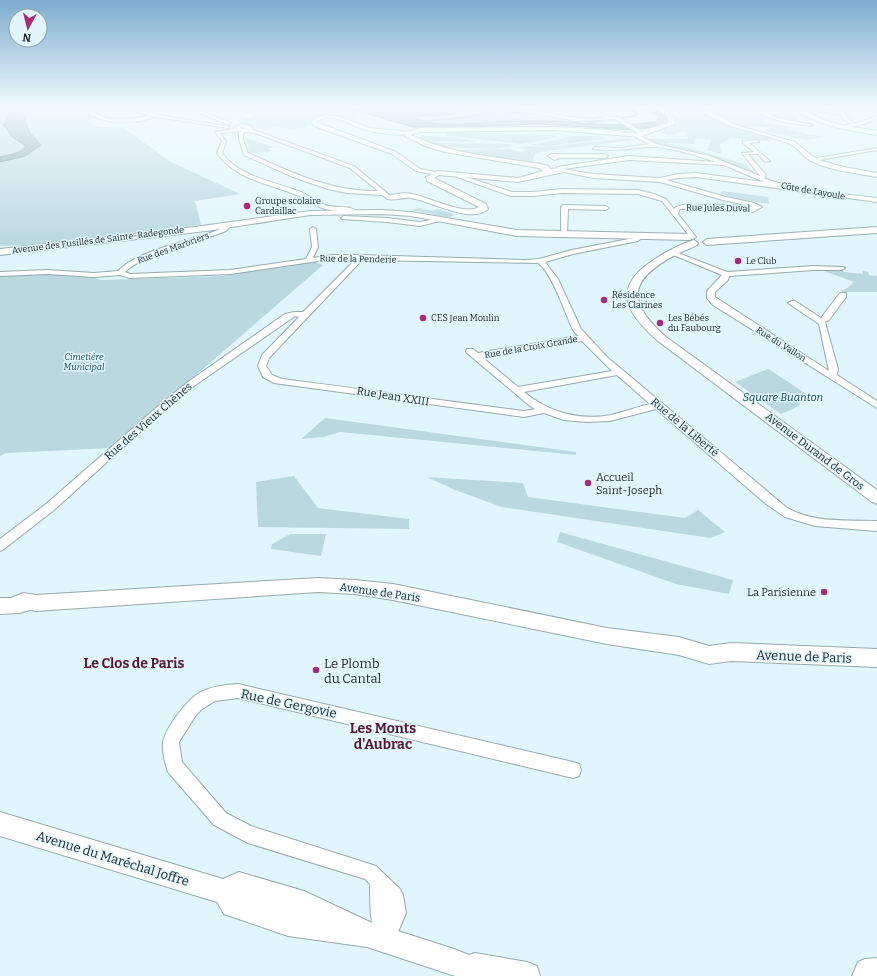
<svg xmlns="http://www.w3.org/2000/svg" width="877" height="976" font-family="Bitter,serif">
<rect width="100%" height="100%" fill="#e1f6fc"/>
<path fill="#bbd8e0" d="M0,107H81L93,118L88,121L97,127L124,128L171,162L240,194L195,201L201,225L24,245L0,246Z
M259,107H344L367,114L354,116L359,118C344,121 322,108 308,122L311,125L292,130L278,127L259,129L243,123H237L241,122L238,121L256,116L242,112Z
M424,107H439L479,112L496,109L497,111L546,115L570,120L564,122C546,121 529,121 511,121C478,122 442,131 411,116L454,111Z
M659,107H744L762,113L770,117L762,121L792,128L786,129L812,135L824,136V137L806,140L764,131L771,128C766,126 761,128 755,127C746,126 738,125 729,125L743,130L742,131L770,137L768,138L774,140L767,141L731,138L720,144L721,154L707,150L711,140L695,138L694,144L667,143L675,146L691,148L744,164L755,173L712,156L657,145L649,141L648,139H689L686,131L669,135L660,132H649L667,127L675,123L668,112Z
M779,111L792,112L798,118L797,121L794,123L783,121L772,114Z
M447,132L553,135L558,137L522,144L448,136L445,134Z
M423,136L450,137L476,141L473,142L427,141L437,143L510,144L513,146L494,149L442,147L416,139Z
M573,136H599L606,139L546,146L531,145Z
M245,137L272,147L281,145L267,149L272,151L250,154Z
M629,138L634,140L545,151L535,153L533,160L534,164L437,148L461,150L508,149L521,152L529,150L523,148H513L526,146L545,147Z
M722,191L768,197L769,204L738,199L720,194Z
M419,208L432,211L437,209L454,214L450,218L411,210Z
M314,260L315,262L323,265L112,448L6,453L0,456V276L60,274L95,278L102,280L223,276Z
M822,269H842L844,272L863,274V271L868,272L869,275L877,276V292H843L840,290L846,289L854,282L821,270Z
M768,369H769L811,397L801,401L799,406L781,414L735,382Z
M325,418L576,452V455L340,432L323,437L301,439Z
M294,476L318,508L409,519V529L258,527L256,482Z
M427,477L523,483L528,497L685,518L698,510L725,532L710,538L502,507L455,490Z
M560,532L733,580L729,594L676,584L557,542Z
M290,534H326L321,556L271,549L272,544Z"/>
<path fill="#7da0aa" stroke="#607b83" d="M6,107H20L30,133L40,144V146L25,156L0,162V157C8,155 21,154 26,146L11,136L6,127L3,126L9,114Z
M344,107H424L455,111V114L448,115L411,116C435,129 466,124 492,122C508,121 524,121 541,121C578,121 616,129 653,122L657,121L658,116L641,107C654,107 660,110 670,118V122L659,126L633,130L538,124L463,127H413Z"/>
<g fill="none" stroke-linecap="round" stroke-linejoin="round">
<path fill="#7da0aa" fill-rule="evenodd" d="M628,107H633L639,114L635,117L593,123L546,116L497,112L469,118L411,123L409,122L469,116L497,110L546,114L593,121L633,115L634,114Z"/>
<defs>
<path id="street" d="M104,107H111L94,113C111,123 131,119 150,116L152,117C137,125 102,124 88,113Z
M116,107H125L157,115L230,127L228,128L157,117Z
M185,107H192L231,123L227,124Z
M486,107C508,107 530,110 552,114C570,117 586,120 605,118L594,112L596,107H600L598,112L610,117H618L642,132L641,136L656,144L710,156L760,176L742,153L754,152L743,143V141L757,140L759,142L749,143L770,161L765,162L758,154H748L766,175L764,178C799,192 839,193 877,198V202L696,177L678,178L666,180L726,197L754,203L762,207L753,212L729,209H680L678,214L696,237L693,239L691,238L662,201L638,194L562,193L533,196H511L457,177L459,174H463V176L512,192H533L562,189L638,190L654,194L666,199L674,209L676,207L683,205H729L754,207L723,200L660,182L593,178L559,171L557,167L629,156L715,162C704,157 664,146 652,147C632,148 613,152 593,149L595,147L622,148L649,144L637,138V133L615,119L576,121L552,116ZM629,160L724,165L764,182L696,173L678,174L660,178L593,174L563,169Z
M568,107H584L582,108Z
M751,107H757L777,118L813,125L811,126C788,123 771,121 751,107Z
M839,107H843L847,117L855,124L877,116V119L861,125L845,128L843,126L851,124L843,119L841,114L816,111L818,110L841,112Z
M325,115L340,117L370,128L410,132V134C395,136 377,133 363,129C348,124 331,111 316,122L396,152L420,169L441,173L438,175L416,171L392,154L314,126L311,122L317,117Z
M242,124L250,126L254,130L354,166L393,198L388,199L382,195L347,193L328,189L293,177L244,155L239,139V133L241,131L220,133L226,141L222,153C241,178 273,181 301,192C309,196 317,202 325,205C336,209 349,204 358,212L355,214C344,210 333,212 322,208C312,205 304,197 294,194C266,183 235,179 217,153L222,141L215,132L235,129L234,128ZM242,127L249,130L239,128ZM245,132L255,133L350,168L378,191C332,192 290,172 248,153L243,139V134Z
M877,148V150L820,160L817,158Z
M551,154H605L608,156L605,158H560L554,160L548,156Z
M563,205L606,206L609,208L606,210L568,209L567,235L564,237L561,235V207Z
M344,216L387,218L420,222L441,218L444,220L420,226L387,222L342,219L341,218Z
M228,223L231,225L226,231C201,241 142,254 125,272L130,274L230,270L306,259L312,247L310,229L313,227L316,229L318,247L313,258L332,255H361L525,260L539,259L572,250L634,238L639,235H643V237L638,241L573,254L545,262L558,279L581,329L607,357L786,507C811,523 848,520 877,521V531L815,526L785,517L765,503L656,409L610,421L586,422L564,420L544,413L524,417L274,383L263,377L258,366L262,355L299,317L295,316L194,386L169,406L54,510L4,549L0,551V539L46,504L163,402L188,382L285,314L294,312H303L355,260L332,259L230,274L130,278L120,275L94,277L47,274L0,276V272L47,270L94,273L118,271C138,250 190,241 218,230C222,228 224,225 228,223ZM362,260L538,263C552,273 565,313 573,330L578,336L478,353L473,349H467L466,351L467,353L530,406L535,409L524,411C443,401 363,389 282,379L272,375L266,366L269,358ZM582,341L612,371L518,387L483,358ZM617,375L650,404C637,407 624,412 611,415C579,421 548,412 524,392Z
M673,251L727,272L813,266L843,267L845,268L841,270H813L729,276L728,280L715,292V297L829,371L819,324L788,303L792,301H795L821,318L840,293H846V297L829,320L825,322L838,369L837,375L877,401V408L713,305L707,298V291L722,275L671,254L670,253Z
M238,684L573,762L579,764L581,770L579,776L573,778L238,698L215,701L202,709L196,715L179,742L182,762L226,813L251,826L376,866L400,889L403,895L406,913L392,946L385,949L378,946C370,926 370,905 370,884L365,879L248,843L214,825L168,772C165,764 162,750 163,742C166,727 187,700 199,693C212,686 225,685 238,684Z
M877,958V976H852L858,962L865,959Z"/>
<path id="secondary" d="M653,107C664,107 670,112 675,121L674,124L640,137L555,130L421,132L412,134L411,135C450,154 497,157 540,164L549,166L550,169L561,168L565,170L564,172L518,182L439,175L434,178L486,204L488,209C471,225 430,200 410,198C403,197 391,202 386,198L387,196C395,194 404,192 412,194C429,197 465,216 479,207L427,181L426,177L438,171L518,178L543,171L539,168L445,152L425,146L405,136L404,135L408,131L421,128L555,127L608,130L638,134L645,130L668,123L669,121L666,115Z
M696,107H704L733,124L795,142L812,156L822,161L844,167L877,173V177C855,173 832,171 811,161C803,157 799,148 790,144C758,131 725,130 696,107Z
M792,107C803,107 814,116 824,120C841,126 859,128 877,131V135C849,130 815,126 792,107Z
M382,210L411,212L517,230L690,234L694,237L690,240L517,236L411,216L382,214L310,215L206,231L0,255V249L195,227L310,211Z
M877,227V233L707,245L703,242L707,239Z
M694,240L698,243L697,245C691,249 684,250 677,254C630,279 624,300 666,337L877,490V504L872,502L658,341C625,312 611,287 655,259C667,251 681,244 694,240Z
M318,578L355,580L393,584L607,628L679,637L709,646L731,643L877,649V667L731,661L709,664L679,655L607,644L393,600L355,594L318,592L36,611L30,610L19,613L0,614V598H11L23,593L36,595Z
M0,812L223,879L239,872L304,891L370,922L454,949L469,955L475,953L527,962L537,966L540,976H455L367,947L288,936L224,914L217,902L0,836Z"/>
</defs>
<use href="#street" stroke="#95a9ae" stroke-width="2"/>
<use href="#secondary" stroke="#95a9ae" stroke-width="2"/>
<use href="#street" fill="#fff" fill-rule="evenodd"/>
<use href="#secondary" fill="#fff" fill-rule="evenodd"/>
</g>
<linearGradient id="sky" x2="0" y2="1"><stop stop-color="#7daccf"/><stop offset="0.44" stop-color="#f2fbfe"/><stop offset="1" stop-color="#f2fbfe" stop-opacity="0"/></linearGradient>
<rect width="877" height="244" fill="url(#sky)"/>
<g fill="#ac2973" stroke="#e1f6fc" stroke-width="1.5">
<circle cx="247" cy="206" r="4"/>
<circle cx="738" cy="261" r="4"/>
<circle cx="604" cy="300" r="4"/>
<circle cx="423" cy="318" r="4"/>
<circle cx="660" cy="323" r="4"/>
<circle cx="588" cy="483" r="4"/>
<circle cx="824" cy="592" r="4"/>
<circle cx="316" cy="670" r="4"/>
</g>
<g text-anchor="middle" stroke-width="3" stroke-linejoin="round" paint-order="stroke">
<g font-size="9" fill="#1e2528" stroke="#e1f6fc">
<text transform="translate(813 191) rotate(10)" y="3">Côte de Layoule</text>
<text transform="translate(718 208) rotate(1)" y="3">Rue Jules Duval</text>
<text transform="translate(98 240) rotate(-7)" y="3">Avenue des Fusillés de Sainte-Radegonde</text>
<text transform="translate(173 248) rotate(-20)" y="3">Rue des Marbriers</text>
<text transform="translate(358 259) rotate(1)" y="3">Rue de la Penderie</text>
<text transform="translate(781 344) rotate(32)" y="3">Rue du Vallon</text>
<text transform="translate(531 347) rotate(-10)" y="3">Rue de la Croix Grande</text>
</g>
<g font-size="9" fill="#1e2528" stroke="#e1f6fc" text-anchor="start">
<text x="255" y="204">Groupe scolaire<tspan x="255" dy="10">Cardaillac</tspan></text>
<text x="746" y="264">Le Club</text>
<text x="612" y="298">Résidence<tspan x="612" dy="10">Les Clarines</tspan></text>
<text x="431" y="321">CES Jean Moulin</text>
<text x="668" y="321">Les Bébés<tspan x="668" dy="10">du Faubourg</tspan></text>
</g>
<g font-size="9" font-style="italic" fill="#144753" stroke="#e1f6fc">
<text x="84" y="360">Cimetière<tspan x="84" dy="10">Municipal</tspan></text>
</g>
<g font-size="11" fill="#1e2528" stroke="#e1f6fc">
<text transform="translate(393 396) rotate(9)" y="4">Rue Jean XXIII</text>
<text transform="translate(148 421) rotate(-41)" y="4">Rue des Vieux Chênes</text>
<text transform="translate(685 427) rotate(40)" y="4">Rue de la Liberté</text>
<text transform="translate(815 451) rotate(37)" y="4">Avenue Durand de Gros</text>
<text transform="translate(380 592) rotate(8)" y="4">Avenue de Paris</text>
</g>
<g font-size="11" font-style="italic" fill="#144753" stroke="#e1f6fc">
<text x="783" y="401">Square Buanton</text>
</g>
<g font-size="11" fill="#1e2528" stroke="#e1f6fc" text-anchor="start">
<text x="596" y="481">Accueil<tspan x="596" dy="13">Saint-Joseph</tspan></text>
<text x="816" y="596" text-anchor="end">La Parisienne</text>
</g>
<g font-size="13" fill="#1e2528" stroke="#e1f6fc">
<text transform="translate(804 656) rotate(2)" y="5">Avenue de Paris</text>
<text transform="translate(289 703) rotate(12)" y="5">Rue de Gergovie</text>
<text transform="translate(113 858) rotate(17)" y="5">Avenue du Maréchal Joffre</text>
</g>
<g font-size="13" fill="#1e2528" stroke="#e1f6fc" text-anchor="start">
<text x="324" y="668">Le Plomb<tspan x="324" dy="15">du Cantal</tspan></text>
</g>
<g font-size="14" font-weight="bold" fill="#57183a" stroke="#e1f6fc">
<text x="134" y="668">Le Clos de Paris</text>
<text x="383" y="733">Les Monts<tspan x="383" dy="16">d'Aubrac</tspan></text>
</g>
</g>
<g transform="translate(28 28) rotate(187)"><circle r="19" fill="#e1f6fc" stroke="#93a2a7"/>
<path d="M0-3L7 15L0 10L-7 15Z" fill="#ac2973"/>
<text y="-6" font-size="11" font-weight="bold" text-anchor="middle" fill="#1e2528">N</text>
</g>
</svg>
